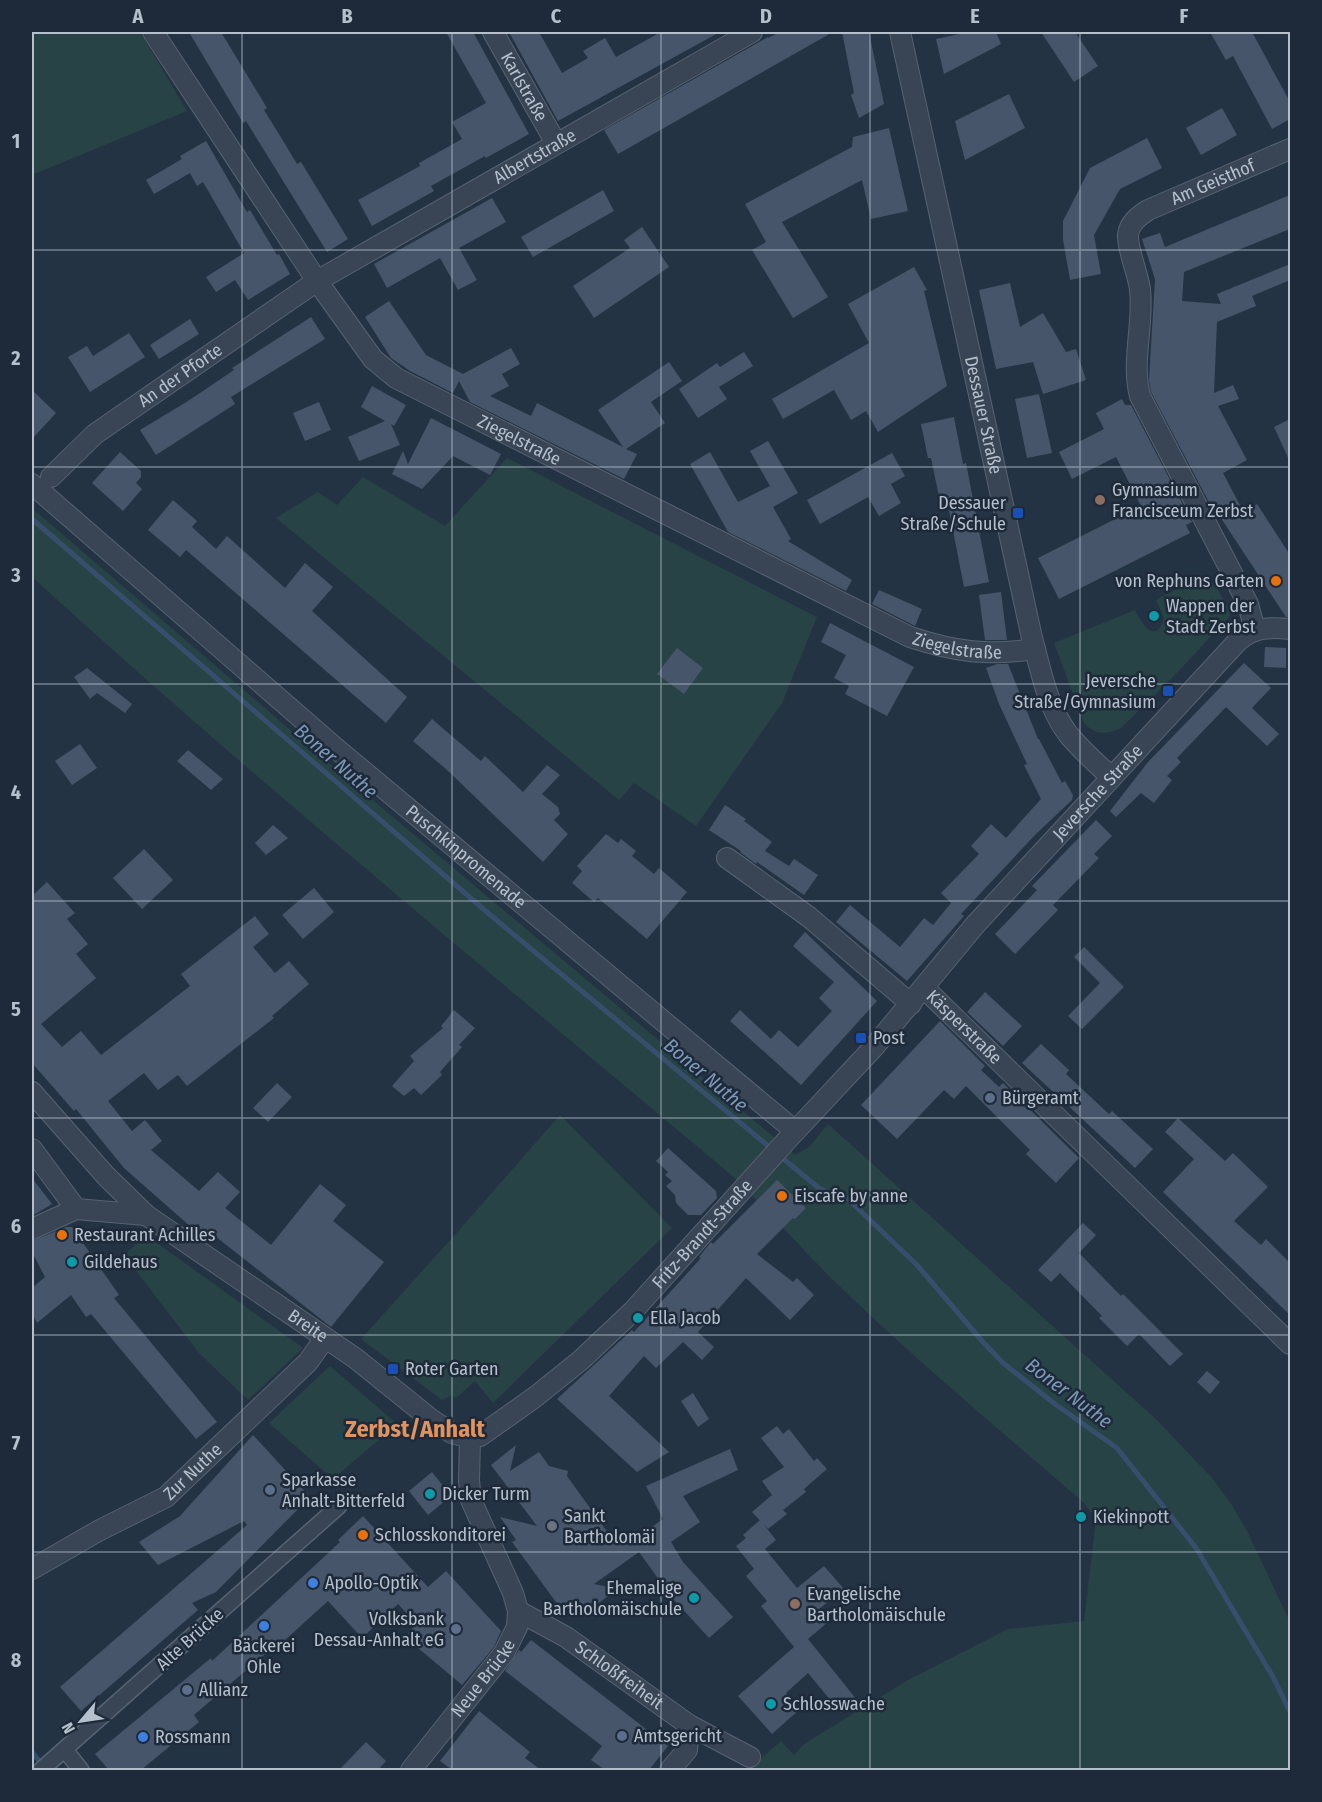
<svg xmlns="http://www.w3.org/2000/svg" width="1322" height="1802" font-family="'Fira Sans Condensed',sans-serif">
<rect width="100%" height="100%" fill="#243344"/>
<path fill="#274345" d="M32,32H140L187,111L32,175Z
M507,458L817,617L782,703L696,826L634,783L619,800L276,518L318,492L337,505L363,477L445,526Z
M32,508L324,759L795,1155L809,1147L828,1124L1158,1421L1212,1478L1232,1505L1248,1533L1290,1622V1770H742L750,1768L781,1741L794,1755L804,1744L908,1680L1008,1629L1084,1621L1096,1519L1084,1503C999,1429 911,1356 831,1278C796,1243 765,1206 729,1173C495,977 258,783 32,577Z
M1194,580H1205L1214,583L1229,609L1230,616L1174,676L1121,728C1106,735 1095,735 1084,723L1054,643L1135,610C1141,623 1156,646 1164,618L1156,600Z
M560,1115L672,1228L493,1403L475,1381L456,1398L452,1395L442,1400L361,1339L461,1228Z
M146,1235L303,1348L248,1400L199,1353L124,1255Z
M330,1366L397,1424L333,1479L269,1423Z"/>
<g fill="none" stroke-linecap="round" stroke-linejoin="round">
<path stroke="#374f6d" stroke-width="5" d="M32,519L488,913L773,1150
M780,1156L820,1189L848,1199L917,1265L983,1342L1003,1363L1055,1404L1117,1448L1196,1548L1273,1677L1290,1712
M32,1752L44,1767"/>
</g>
<path fill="#465569" d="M189,32H221L267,108L264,110L282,139L297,164L301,162L348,239L327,252L246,121L243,123Z
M446,32H473L529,134L486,158L485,156L431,186L434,191L372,226L358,200L420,166L419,163L462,139L452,122L486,103Z
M509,32H539L562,73L588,58L583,51L605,38L616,57L661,32H720L558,121Z
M780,32H833L618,154L604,130L768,37V38Z
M842,32H869L884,104L859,118L851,95L854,93Z
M969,32H996L1001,44L944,74L936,39Z
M1041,32H1075L1098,66L1074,82Z
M1210,32H1252L1290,102V119L1272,129L1233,56L1226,60Z
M1009,94L1025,128L965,160L955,121Z
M1222,108L1237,135L1201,155L1186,128Z
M889,128L908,211L871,219L862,180L782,222L828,297L793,318L752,250L766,242L745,204L852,147L853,137Z
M1147,138L1162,168L1120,189L1094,235L1101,274L1070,280L1063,240V221L1090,168Z
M206,141L247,212L250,210L277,255L279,254L290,274L248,300L235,280L216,292L206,277L244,253L203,182L197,186L190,173L154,194L146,180L182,159L180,156Z
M603,190L614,211L533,257L521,237Z
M1290,195V229L1184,272L1182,301L1221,304L1217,294L1290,264V280L1252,296L1256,306L1217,322L1214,393L1233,385L1239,399L1218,406L1247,460L1223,473L1244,513L1257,504L1290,555V617H1286L1215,509L1213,510L1151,392L1149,380L1155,279L1142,239L1160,233L1165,247Z
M492,198L506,222L459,248L477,280L458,290L440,258L387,288L374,264Z
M642,227L669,267L594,318L573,286L630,248L624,240Z
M914,267L927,290L924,291L947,386L878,432L866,411L851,420L834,390L783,419L772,399L869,343L848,304Z
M1010,283L1020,327L1043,313L1066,352L1076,349L1086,380L1043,394L1033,362L996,369L979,290Z
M389,301L426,355L463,374L511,348L520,364L502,374L509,386L490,396L531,416L537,403L623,447L598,410L669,362L682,381L651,402L665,423L626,449L637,454L624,479L470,402L459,381L453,393L410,371L391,358L365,317Z
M311,317L325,339L231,397L235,404L156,455L140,430L188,401L234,370L232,368Z
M190,319L199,334L159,359L150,345Z
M129,333L145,357L90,392L68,357L87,346L93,356Z
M744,352L753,366L719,387L727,399L698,418L679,389L717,363L720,367Z
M372,386L406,405L394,426L391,424L400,445L359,461L348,437L385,421L361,407Z
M32,390L56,413L32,439Z
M1039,394L1052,453L1027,458L1015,399Z
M1122,399L1125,405H1131L1192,522L1186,525L1190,533L1059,599L1038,558L1141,506L1116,457L1072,479L1059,452L1104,429L1096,413Z
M319,402L331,430L305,441L293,413Z
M954,417L963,464L966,463L989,582L964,587L948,505L941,506L931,458H928L921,424Z
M431,418L501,454L490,475L453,456L422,489L392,474L403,451L408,464Z
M1290,419V462L1274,427Z
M768,441L798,493L773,507L791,539L788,541L852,580L846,591L728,532L690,464L710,452L738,502L770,486L750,451Z
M120,452L141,471V477L136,483L142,489L123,511L92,483Z
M892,453L905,476L891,484L901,503L879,516L868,497L820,524L807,500Z
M173,500L197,521L192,527L216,549L227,536L285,588L305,563L333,587L312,611L407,697L386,723L186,550L180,557L148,530Z
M879,590L922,609L915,626L872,604Z
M1001,592L1007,640H985L979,595Z
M830,623L914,667L887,716L845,694L849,686L834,678L846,655L821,642Z
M1265,647L1286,648V668L1264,667Z
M677,648L703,668L684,694L657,674Z
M1244,663L1271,688L1252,708L1279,734L1267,746L1226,707L1177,758L1181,762L1167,776L1172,780L1154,803L1141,793L1116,817L1110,811L1148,762Z
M997,664H1008L1038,739H1039L1062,783L1065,781L1073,795L1072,800L1035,835L961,914L964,916L907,981L836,922L850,905L900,947L924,918L933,925L951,903L941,893L979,854L971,846L991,824L1006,838L1041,799L1024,765L1027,764L999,704L986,668Z
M87,668L132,704L125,713L97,693L90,699L74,677Z
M432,719L481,761L485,756L523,792L547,765L560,775L542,794L558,807L560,814L554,820L568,834L543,862L447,770L413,741Z
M80,744L97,768L72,785L55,761Z
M188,750L223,779L211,790L177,761Z
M725,805L746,819L744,821L772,842L765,851L789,866L794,859L818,875L804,895L757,862L756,864L740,852L741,851L709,830Z
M1096,820L1112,836L1094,854L1099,858L1053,905L1058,910L1015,954L995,934L1037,890L1032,886Z
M273,825L288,838L266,855L255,843Z
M606,834L618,843L621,839L636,851L632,856L654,874L659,868L687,892L647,939L598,898L594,902L572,883L582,871L577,866Z
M144,849L173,880L142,909L113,878Z
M47,882L75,913L67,919L88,944L76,954L96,978L41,1024L62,1047L81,1031L101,1055L190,986L181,974L255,916L269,934L253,947L275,973L289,961L309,984L272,1016L274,1018L187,1086L178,1075L158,1090L144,1073L108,1101L132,1131L145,1120L162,1141L151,1150L199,1191L218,1172L240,1192L225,1208L271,1245L320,1184L346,1205L333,1221L384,1262L331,1327L206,1229L200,1235L124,1168L76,1109L74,1111L32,1063V896Z
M314,888L334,912L303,939L282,915Z
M805,932L877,1001L801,1085L730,1021L740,1010L771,1039L779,1030L798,1047L832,1011L819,998L834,982L793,946Z
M1084,947L1124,987L1082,1029L1068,1016L1100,983L1074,957Z
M985,992L1022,1026L1003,1046L967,1012Z
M454,1010L475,1028L459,1045L462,1047L440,1072L442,1075L421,1095L414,1088L404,1096L392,1086L414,1061L410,1056L443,1028L441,1026Z
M940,1021L985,1066L981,1070L999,1087L1003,1083L1079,1158L1056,1183L1026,1154L1030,1150L966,1086L954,1099L944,1090L897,1139L861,1105Z
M1041,1044L1069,1070L1066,1074L1109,1114L1112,1111L1153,1149L1135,1168L1022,1063Z
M277,1083L292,1097L268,1122L253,1108Z
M1178,1118L1225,1161L1233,1153L1268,1187L1234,1221L1261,1245L1266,1239L1290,1263V1315L1163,1192L1194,1159L1165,1132Z
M668,1148L716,1191L717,1198L701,1215H688L676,1203L675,1195L666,1186L672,1181L665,1175L668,1172L656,1161Z
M32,1178L52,1204L32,1216Z
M777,1180L806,1208L795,1219L793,1218L757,1254L793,1282L797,1278L814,1295L790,1320L746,1278L698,1332L714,1347L702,1360L683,1342L656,1368L644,1356L609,1396L669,1452L637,1472L557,1399L632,1330L634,1332L701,1258L699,1257L711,1242L713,1244Z
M1083,1223L1096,1235L1079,1253L1121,1296L1123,1294L1183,1354L1170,1366L1139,1334L1127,1346L1099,1318L1102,1316L1060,1273L1051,1282L1038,1270Z
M66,1227H72L119,1295L114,1298L217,1422L196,1439L91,1314L86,1317L71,1295L37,1323L32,1313V1288L45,1277L32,1252V1241Z
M1207,1371L1220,1382L1210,1394L1197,1382Z
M693,1393L709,1419L698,1427L681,1401Z
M777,1426L783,1434L789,1429L814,1461L817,1458L827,1469L804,1489L806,1492L783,1510L787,1514L768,1529L752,1512L772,1495L762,1481L784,1467L761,1438Z
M253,1435L310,1497L216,1592L192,1603L198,1610L81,1711L60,1687L247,1525L244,1521L158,1565L139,1542L180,1516Z
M516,1445L510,1471L539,1452L549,1466L568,1471L567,1476L616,1544L631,1542L663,1519L646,1486L730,1449L738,1470L683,1496L700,1522L671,1542L683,1562L733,1617L709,1638L655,1579L657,1577L639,1552L594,1584L618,1589L593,1607L572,1603L561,1609L512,1542L516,1540L500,1517L537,1526L491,1465Z
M432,1472L451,1496L428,1515L409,1491Z
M363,1516L428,1587L446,1571L501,1631L494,1647L462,1685L405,1637L416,1624L398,1604L362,1638L328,1601L273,1651L271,1649L194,1715L199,1722L141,1770H109L95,1754L211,1658L212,1661L340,1542L338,1540Z
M760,1520L776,1540L765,1549L797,1588L824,1566L844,1589L819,1609L829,1621L808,1639L857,1700L841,1713L808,1673L786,1693L800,1709L772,1734L738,1696L794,1647L761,1606L767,1601L746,1576L754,1569L736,1546L746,1538L743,1535Z
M531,1640L668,1746L649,1770H605L591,1760L602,1746L505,1671L519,1650L521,1652Z
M479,1711L530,1752L525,1758L541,1770H452L440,1761Z
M366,1742L386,1761L378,1770H339Z"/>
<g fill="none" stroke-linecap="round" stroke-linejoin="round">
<defs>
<path id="pedestrian" d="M65,1750L81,1770
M41,1770L339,1506"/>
<g id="minor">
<path id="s1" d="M153,32L317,281L373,359L396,378L910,637C956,652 987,656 1035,649"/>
<path id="s2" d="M493,32L556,143"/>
<path id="s3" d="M900,32L1032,638C1041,671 1047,706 1068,734C1081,750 1096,763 1111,777"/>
<path id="s4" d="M51,477L95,434L317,281L752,32"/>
<path id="s5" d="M32,484L338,750L795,1131"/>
<path id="s6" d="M1255,630L1248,604L1140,396C1131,361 1144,325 1140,289C1138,274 1127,248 1128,235C1129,223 1139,216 1148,210L1290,149"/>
<path d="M727,858L809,917L911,1004"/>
<path id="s7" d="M924,988L1290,1344"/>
<path id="s8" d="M32,1092L106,1176L146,1215L355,1358L432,1420L452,1433L470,1438L480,1436L535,1397L581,1360L633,1311L788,1139L874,1047L975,925L1238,641C1254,627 1270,627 1290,629"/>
<path d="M32,1149L76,1209L146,1215"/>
<path d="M32,1229L76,1209"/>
<path id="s9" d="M32,1569L100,1530L166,1497L308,1362L325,1338"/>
<path id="s10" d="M518,1611L566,1637L689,1725L750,1757"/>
<path id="s11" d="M411,1770L504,1653L517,1627L518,1611L513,1593L471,1500L469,1481L470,1438"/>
<path d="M670,1770L687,1750L689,1725"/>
</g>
</defs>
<use href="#pedestrian" stroke="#576371" stroke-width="18"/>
<use href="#minor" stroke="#576371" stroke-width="22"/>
<use href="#pedestrian" stroke="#394554" stroke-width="15"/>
<use href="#minor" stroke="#394554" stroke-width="20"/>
</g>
<path fill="none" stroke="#b6c0cd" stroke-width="1.5" stroke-opacity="0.55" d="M242,32V1770M452,32V1770M661,32V1770M870,32V1770M1080,32V1770M32,250H1290M32,467H1290M32,684H1290M32,901H1290M32,1118H1290M32,1335H1290M32,1552H1290"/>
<g fill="#8d6e63" stroke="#1e2a39" stroke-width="2">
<circle cx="1100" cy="500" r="6"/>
<circle cx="795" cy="1604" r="6"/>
</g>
<g fill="#1a4fb4" stroke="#1e2a39" stroke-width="2">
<rect x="1012" y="507" width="12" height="12" rx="3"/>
<rect x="1162" y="685" width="12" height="12" rx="3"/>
<rect x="855" y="1032" width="12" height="12" rx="3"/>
<rect x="387" y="1363" width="12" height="12" rx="3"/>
</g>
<g fill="#e8710a" stroke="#1e2a39" stroke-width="2">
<circle cx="1276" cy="581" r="6"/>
<circle cx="782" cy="1196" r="6"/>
<circle cx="62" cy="1235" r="6"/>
<circle cx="363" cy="1535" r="6"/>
</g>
<g fill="#0f9aa8" stroke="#1e2a39" stroke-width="2">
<circle cx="1154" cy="616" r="6"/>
<circle cx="72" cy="1262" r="6"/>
<circle cx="638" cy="1318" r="6"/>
<circle cx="430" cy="1494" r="6"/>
<circle cx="1081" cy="1517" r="6"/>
<circle cx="694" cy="1598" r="6"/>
<circle cx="771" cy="1704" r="6"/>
</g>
<g fill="#5c6f8a" stroke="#1e2a39" stroke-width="2">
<circle cx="990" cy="1098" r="6"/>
<circle cx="270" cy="1490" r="6"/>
<circle cx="456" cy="1629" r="6"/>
<circle cx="187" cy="1690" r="6"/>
<circle cx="622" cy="1736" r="6"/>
</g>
<circle fill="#6b7280" stroke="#1e2a39" stroke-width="2" cx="552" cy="1526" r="6"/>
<g fill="#3f7fe0" stroke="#1e2a39" stroke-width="2">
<circle cx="313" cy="1583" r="6"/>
<circle cx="264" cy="1626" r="6"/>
<circle cx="143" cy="1737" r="6"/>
</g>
<g text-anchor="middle" stroke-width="5" stroke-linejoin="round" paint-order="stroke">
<g font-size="18" fill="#b6c0cd" stroke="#1e2a39">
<text dy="6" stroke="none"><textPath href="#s2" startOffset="63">Karlstraße</textPath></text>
<text dy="6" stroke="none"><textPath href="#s4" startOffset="582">Albertstraße</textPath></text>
<text dy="6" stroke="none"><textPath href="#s6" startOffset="528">Am Geisthof</textPath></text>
<text dy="6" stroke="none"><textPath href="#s4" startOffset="165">An der Pforte</textPath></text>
<text dy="6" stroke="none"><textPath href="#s3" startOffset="392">Dessauer Straße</textPath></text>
<text dy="6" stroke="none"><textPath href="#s1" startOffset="562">Ziegelstraße</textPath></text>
<text dy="6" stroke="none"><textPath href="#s1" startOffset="1048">Ziegelstraße</textPath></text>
<text dy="6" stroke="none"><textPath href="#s8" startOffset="1467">Jeversche Straße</textPath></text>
<text dy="6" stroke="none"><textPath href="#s5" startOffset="572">Puschkinpromenade</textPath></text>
<text dy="6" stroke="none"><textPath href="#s7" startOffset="56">Käsperstraße</textPath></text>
<text dy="6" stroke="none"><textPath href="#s8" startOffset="874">Fritz-Brandt-Straße</textPath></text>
<text dy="6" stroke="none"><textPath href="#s8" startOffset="364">Breite</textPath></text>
<text dy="6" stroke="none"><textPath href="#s9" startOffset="189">Zur Nuthe</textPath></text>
<text transform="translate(190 1639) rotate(-42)" y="6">Alte Brücke</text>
<text dy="6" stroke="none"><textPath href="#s10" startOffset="120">Schloßfreiheit</textPath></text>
<text dy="6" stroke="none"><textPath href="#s11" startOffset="117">Neue Brücke</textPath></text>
</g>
<g font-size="18" fill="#b6c0cd" stroke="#1e2a39" text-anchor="start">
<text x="1112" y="496">Gymnasium<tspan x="1112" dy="21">Francisceum Zerbst</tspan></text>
<text x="1006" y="509" text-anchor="end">Dessauer<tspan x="1006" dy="21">Straße/Schule</tspan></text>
<text x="1264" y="587" text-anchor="end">von Rephuns Garten</text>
<text x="1166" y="612">Wappen der<tspan x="1166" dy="21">Stadt Zerbst</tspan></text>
<text x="1156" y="687" text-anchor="end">Jeversche<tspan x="1156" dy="21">Straße/Gymnasium</tspan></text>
<text x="873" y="1044">Post</text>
<text x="1002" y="1104">Bürgeramt</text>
<text x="794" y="1202">Eiscafe by anne</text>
<text x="74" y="1241">Restaurant Achilles</text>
<text x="84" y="1268">Gildehaus</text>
<text x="650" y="1324">Ella Jacob</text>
<text x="405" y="1375">Roter Garten</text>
<text x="282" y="1486">Sparkasse<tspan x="282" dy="21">Anhalt-Bitterfeld</tspan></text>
<text x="442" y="1500">Dicker Turm</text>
<text x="564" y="1522">Sankt<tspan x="564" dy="21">Bartholomäi</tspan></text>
<text x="1093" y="1523">Kiekinpott</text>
<text x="375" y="1541">Schlosskonditorei</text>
<text x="325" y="1589">Apollo-Optik</text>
<text x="682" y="1594" text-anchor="end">Ehemalige<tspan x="682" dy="21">Bartholomäischule</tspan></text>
<text x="807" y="1600">Evangelische<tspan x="807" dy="21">Bartholomäischule</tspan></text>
<text x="444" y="1625" text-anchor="end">Volksbank<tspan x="444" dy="21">Dessau-Anhalt eG</tspan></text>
<text x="264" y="1652" text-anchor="middle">Bäckerei<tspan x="264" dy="21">Ohle</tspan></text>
<text x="199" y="1696">Allianz</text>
<text x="783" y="1710">Schlosswache</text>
<text x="634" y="1742">Amtsgericht</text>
<text x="155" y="1743">Rossmann</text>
</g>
<g font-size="20" font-style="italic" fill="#7c97b7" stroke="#1e2a39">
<text transform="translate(336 761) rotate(41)" y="7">Boner Nuthe</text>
<text transform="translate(706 1075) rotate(40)" y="7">Boner Nuthe</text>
<text transform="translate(1069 1393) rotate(37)" y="7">Boner Nuthe</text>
</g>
<g font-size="24" font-weight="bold" fill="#df9360" stroke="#1e2a39">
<text x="415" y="1437">Zerbst/Anhalt</text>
</g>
</g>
<rect width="1322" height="1802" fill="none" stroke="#1e2a39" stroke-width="66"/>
<g transform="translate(81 1721) rotate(241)" stroke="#1e2a39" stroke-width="4.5" paint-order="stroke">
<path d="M0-4.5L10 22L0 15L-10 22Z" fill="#b6c0cd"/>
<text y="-9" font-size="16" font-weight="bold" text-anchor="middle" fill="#b6c0cd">N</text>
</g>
<rect x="33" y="33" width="1256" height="1736" fill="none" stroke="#b6c0cd" stroke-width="2"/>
<g font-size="20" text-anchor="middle" font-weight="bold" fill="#b6c0cd">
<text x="138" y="23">A</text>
<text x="347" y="23">B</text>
<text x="556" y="23">C</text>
<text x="766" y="23">D</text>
<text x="975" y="23">E</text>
<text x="1184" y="23">F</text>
<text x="16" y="148">1</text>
<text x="16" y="365">2</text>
<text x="16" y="582">3</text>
<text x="16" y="799">4</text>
<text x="16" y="1016">5</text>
<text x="16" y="1233">6</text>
<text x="16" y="1450">7</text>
<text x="16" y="1667">8</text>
</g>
</svg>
